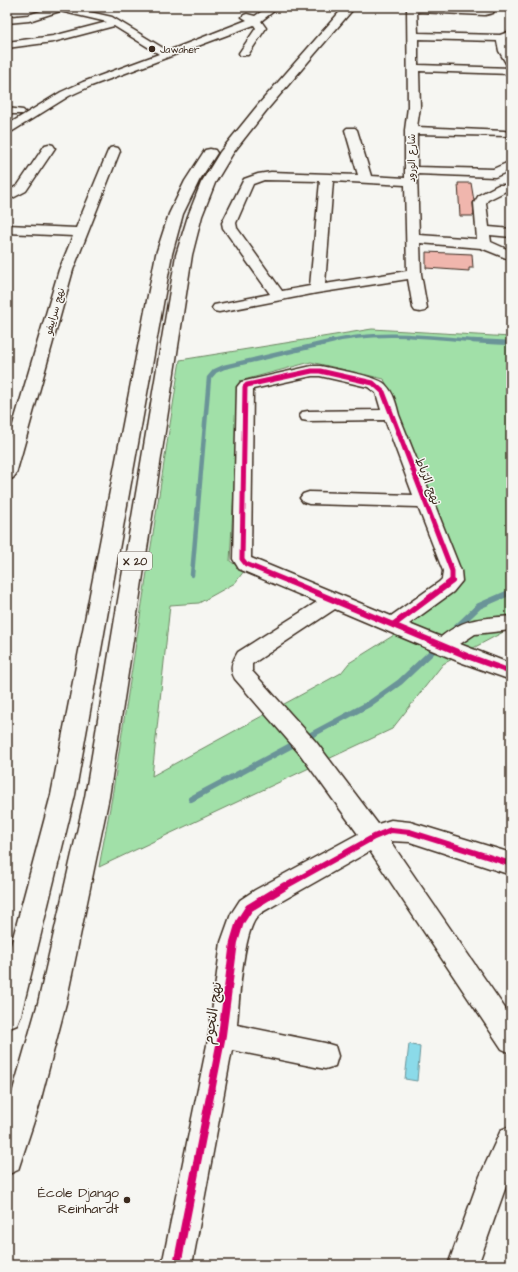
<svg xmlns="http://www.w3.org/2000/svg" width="518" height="1272" font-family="'Architects Daughter','Playpen Sans Arabic',sans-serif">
<rect width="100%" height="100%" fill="#f6f6f2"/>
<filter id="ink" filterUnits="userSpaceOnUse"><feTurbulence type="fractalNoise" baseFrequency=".025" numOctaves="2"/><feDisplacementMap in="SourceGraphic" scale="8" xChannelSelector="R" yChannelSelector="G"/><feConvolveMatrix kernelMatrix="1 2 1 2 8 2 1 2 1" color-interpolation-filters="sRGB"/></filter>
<g filter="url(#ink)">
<path fill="#a1e0a8" stroke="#6e8563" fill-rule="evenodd" d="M372,329L511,337V628L443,664L392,729L99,867L112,797L180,360ZM311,362L384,379L462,583L399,632L349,663L341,673L152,776L170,605L199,603L235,583L244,571L230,561L240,381Z"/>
<path fill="#8bdae9" stroke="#6b9498" d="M409,1044L420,1047L417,1081L405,1079Z"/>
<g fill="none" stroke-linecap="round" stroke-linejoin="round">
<path stroke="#6b9498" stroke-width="3.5" d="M329,342C381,329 436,338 488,342"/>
<path stroke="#6b9498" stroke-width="4.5" d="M473,341L511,343
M192,575L209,378L215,371L224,367L334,341"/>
<path stroke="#6b9498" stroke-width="6" d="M454,630L479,606L511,592
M191,799L369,704L400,682L438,646"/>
</g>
<path fill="#f0b6ad" stroke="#3b2a1e" d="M458,183H471L474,201L473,203L474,216H460Z
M426,252L472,254L473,268H469V271L426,268Z"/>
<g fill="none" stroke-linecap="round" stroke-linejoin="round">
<defs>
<path id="street" d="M53,7H68L112,17L168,51L247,20L242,17L244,15L247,14L255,16L268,7H279L261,21L266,28L248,55H240L239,53L256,28L254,25L91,86L69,96L11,132L7,133V125L61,92L83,82L159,54L114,26L53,42L7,48V42L53,36L107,22L60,11L29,21L7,23V17L28,15Z
M407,7L485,9V7H495L493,13L485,15L417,12L418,33L500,35L511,31V38L506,39L511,54V66L507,65L499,51L497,41L418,39V65L511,68V74L419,71L420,107L417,127L504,131L508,132L510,134L508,136L417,134V167L493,169L511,161V170L495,177L417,174L419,235L477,239L474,203L479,195L498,185H506L508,188L506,191L488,200L486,203L489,227L511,229V237L490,235L491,242L511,251V260L481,248L420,243L421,274L427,308L425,311L420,312L415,311L413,308L408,279L317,293L219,312L214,311L212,308L214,305L270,294L223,228L222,223L244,179L258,174L271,172L358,175L345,130L347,128H355L357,130L371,176L405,178V130L408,107ZM264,180L320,181L310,286L282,291L237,228L236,223L253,184ZM333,181L405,185L407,271L325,284Z
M7,108L23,110L25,112L23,114H7Z
M49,144L53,145L55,148L26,191L7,201V192L18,185L45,145Z
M114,147L118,148L120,151L73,270L16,474L13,478L7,480V445L59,270L73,236L7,233V225L76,228L108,151L110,148Z
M312,366H320C334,369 377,376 385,384C394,393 396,404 399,415L461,571L462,581L453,592L409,624L441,637C466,617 480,619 511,616V630L475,634L460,644L511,664V680L460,662L335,609L252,664V671L316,742L378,824L391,820L410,822L511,853V875L410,842L390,841L511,1017V1053L502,1049L370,851L273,906C268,909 261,912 257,917C243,933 239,1001 237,1025L325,1043L335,1046L338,1056L335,1066L325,1069L232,1050L192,1265H162L209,1035L221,942L231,914L240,900L255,890L358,834L300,754L235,679C229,669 232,662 238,652L317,602L239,569L233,559L237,387L241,382ZM312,376H320L368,387L376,393L381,410L308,411L302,412L300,416L302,420L308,421L385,420L413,495L309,492L303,494L300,498L303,502L309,504L418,507L443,571L442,579L439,582L391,616L251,558L253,389Z
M511,1126V1172L478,1265H448L480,1176L501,1130Z"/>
<path id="highway" d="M344,7H355L266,111L233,153L215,183L202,216L192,255L109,797L66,1003L39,1106L18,1170L7,1175V1111L38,1003L85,797L176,255L188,216L201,183L220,152L258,105Z
M210,149L215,150L217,153L199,181L183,214L172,254L75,795L21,1015L17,1025L7,1029V960L51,795L156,254L169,214L185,181L205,150Z"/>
</defs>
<use href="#street" stroke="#3b2a1e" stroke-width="3"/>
<use href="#highway" stroke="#3b2a1e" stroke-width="3"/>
<use href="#street" fill="#f6f6f2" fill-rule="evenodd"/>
<use href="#highway" fill="#f6f6f2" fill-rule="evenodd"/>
<defs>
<path id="cycleway-far2" d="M290,582L246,564L242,559L245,387L247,385L312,371H320L373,383L383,392L452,571V581L451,582"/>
<path id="cycleway-far1" d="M288,581L467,656L511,672
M393,625L452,581
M284,887L374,837L391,830L410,832L511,864"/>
<path id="cycleway" d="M177,1265L222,1035L234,942L240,922L249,908L285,886"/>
</defs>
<use href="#cycleway-far2" stroke="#f6f6f2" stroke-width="7"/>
<use href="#cycleway-far1" stroke="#f6f6f2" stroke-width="9"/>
<use href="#cycleway" stroke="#f6f6f2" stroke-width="10"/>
<use href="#cycleway-far2" stroke="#d6006c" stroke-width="5"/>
<use href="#cycleway-far1" stroke="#d6006c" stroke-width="6"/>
<use href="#cycleway" stroke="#d6006c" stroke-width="8"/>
</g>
</g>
<g fill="#3b2a1e" stroke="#f6f6f2" stroke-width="1.5">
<circle cx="152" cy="49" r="4"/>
<circle cx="127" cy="1200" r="4"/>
</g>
<g text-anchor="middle" stroke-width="3" stroke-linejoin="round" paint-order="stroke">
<g font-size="10" fill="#3b2a1e" stroke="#f6f6f2" text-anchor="start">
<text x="160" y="53">Jawaher</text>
</g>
<g font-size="10" fill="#3b2a1e" stroke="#f6f6f2">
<text transform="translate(411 158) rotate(-90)" y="4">شارع الورود</text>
<text transform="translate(54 311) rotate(-74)" y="4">نهج سراييفو</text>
</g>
<rect fill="#f6f6f2" stroke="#73675e" stroke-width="1" x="118" y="552" width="34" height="18" rx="3"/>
<g font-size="11" font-weight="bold" fill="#3b2a1e">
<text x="135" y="565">X 20</text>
</g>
<g font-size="12" fill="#3b2a1e" stroke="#f6f6f2">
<text transform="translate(428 481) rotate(69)" y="4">نهج الرّباط</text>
</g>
<g font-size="14" fill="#3b2a1e" stroke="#f6f6f2">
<text transform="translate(212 1013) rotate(-82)" y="5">نهج النجوم</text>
</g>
<g font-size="14" fill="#3b2a1e" stroke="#f6f6f2" text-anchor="end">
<text x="119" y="1197">École Django<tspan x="119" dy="16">Reinhardt</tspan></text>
</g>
</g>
<rect width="518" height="1272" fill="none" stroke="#f6f6f2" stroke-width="24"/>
<rect x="12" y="12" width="494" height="1248" fill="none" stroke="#3b2a1e" stroke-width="1.5" filter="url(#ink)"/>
</svg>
